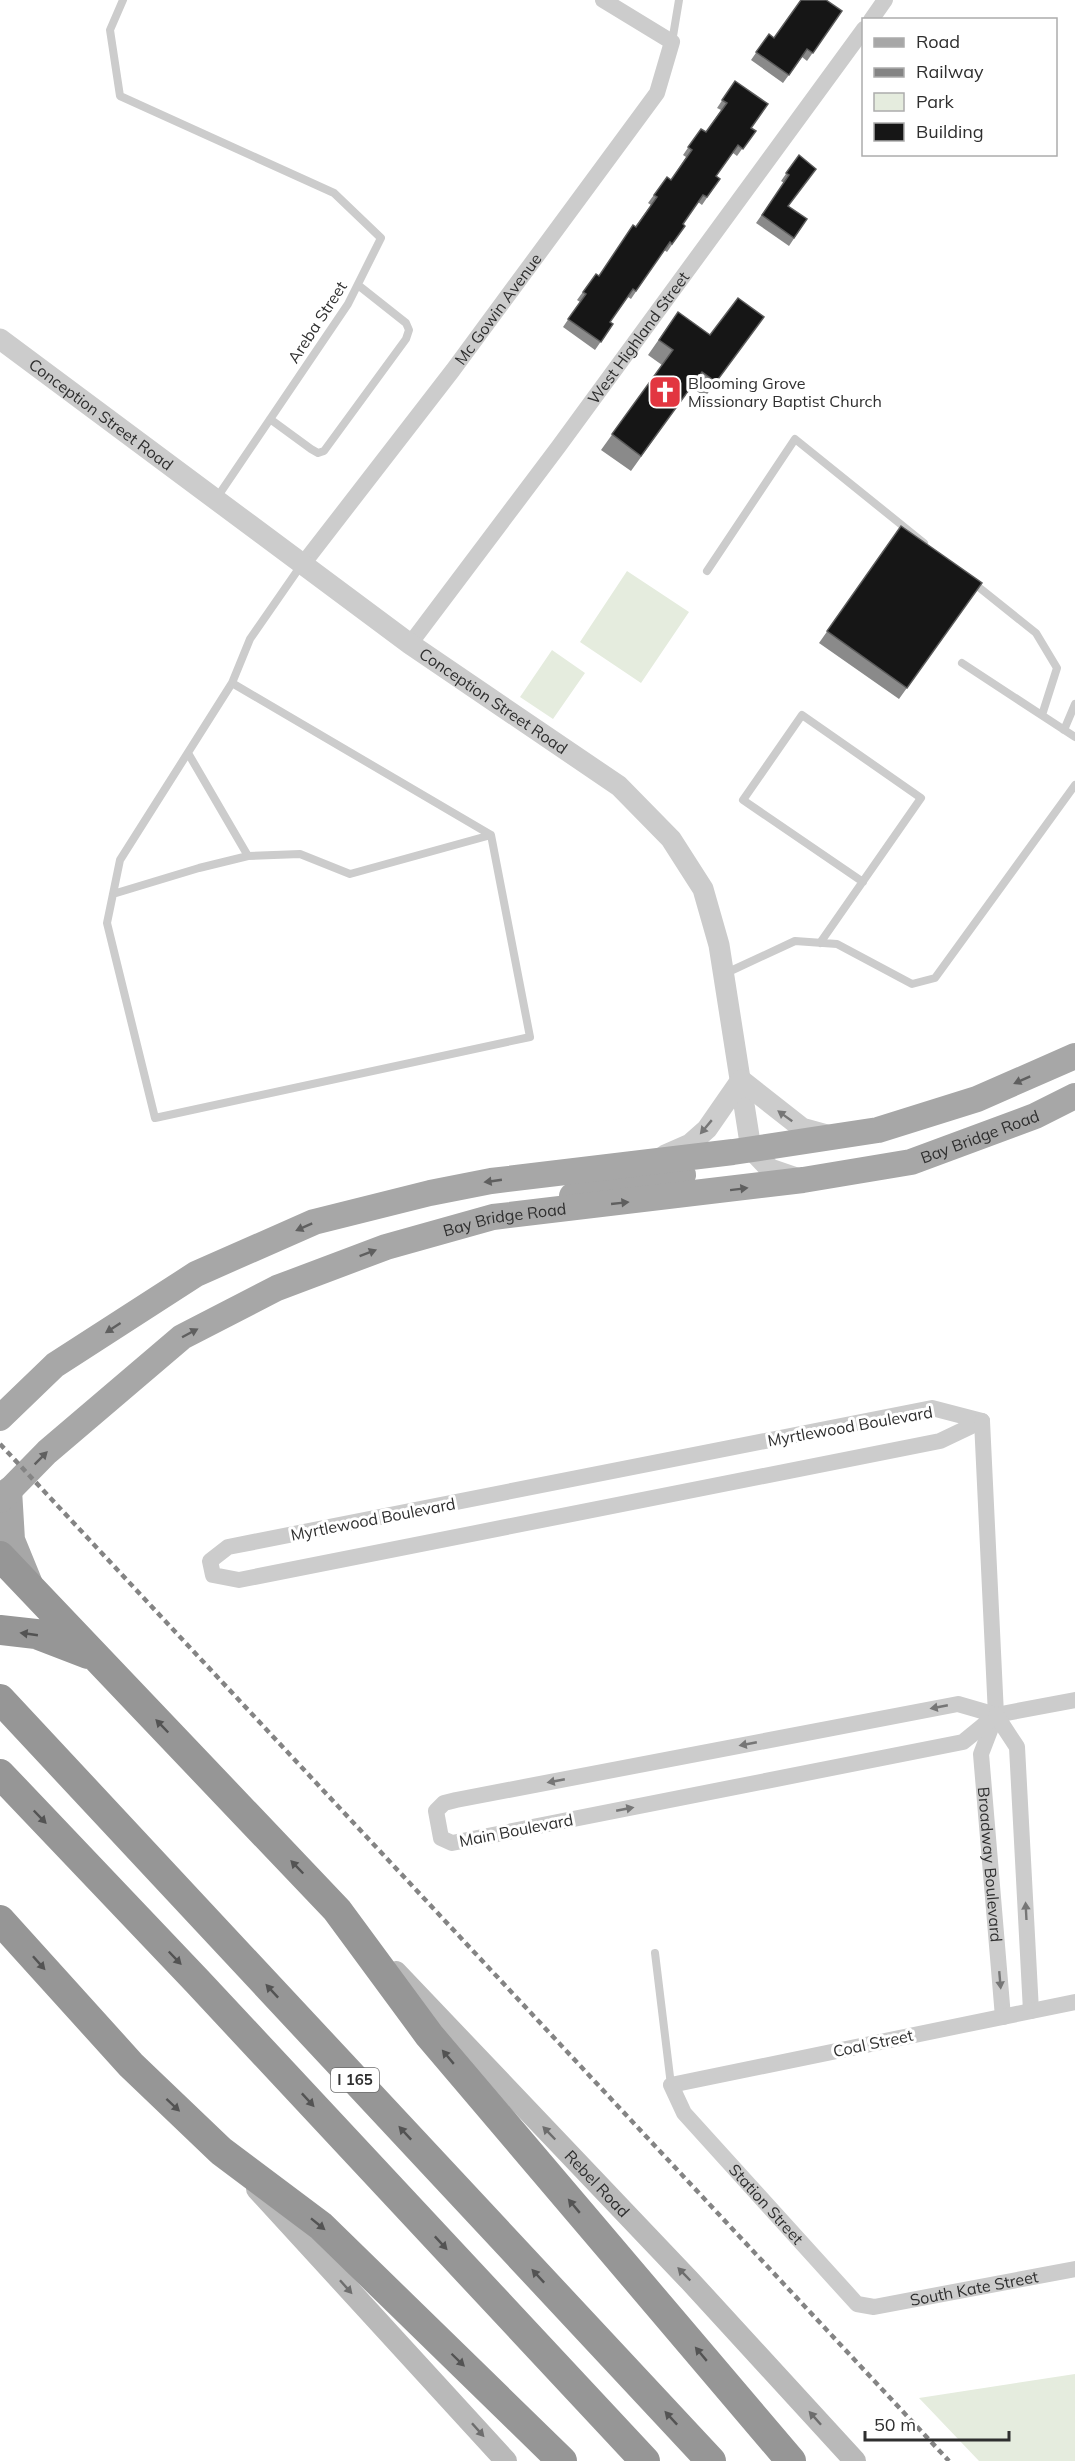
<svg xmlns="http://www.w3.org/2000/svg" width="1075" height="2461" font-family="Mulish,sans-serif">
<rect width="100%" height="100%" fill="#fff"/>
<path fill="#e5ecde" d="M627,571L689,612L641,683L580,642Z
M552,650L585,673L553,719L520,697Z
M1075,2374V2461H979L919,2398Z"/>
<g fill="none" stroke-linecap="round" stroke-linejoin="round">
<path stroke="#ccc" stroke-width="8" d="M123,0L110,30L120,96L334,193L381,238L348,304L216,499
M672,42L679,0
M270,419L311,449L318,453L324,451L406,339L409,330L406,323L358,285
M707,571L795,439L924,543
M971,581L1036,633L1057,668L1042,715
M962,663L1075,737
M232,683L120,860L107,923L155,1118L530,1037L491,835L232,683L250,639L302,564
M1064,730L1075,704
M188,753L248,856
M113,894L199,868L248,856L300,854L350,874L491,835
M820,943L921,798L802,715L743,800L863,882
M724,974L795,941L837,944L912,984L935,978L1075,785
M655,1953L671,2085"/>
<g stroke="#ccc" stroke-width="16">
<path d="M871,20L885,0"/>
<path id="s1" d="M303,564L453,370L657,93L672,42L603,0"/>
<path id="s2" d="M410,644L559,446L864,29"/>
<path d="M932,1408L982,1421L940,1441L239,1580L213,1575L210,1561L228,1547Z"/>
<path id="s3" d="M982,1421L996,1715L981,1754L1003,2017"/>
<path d="M996,1715L963,1742L452,1843L441,1838L436,1811L444,1803L456,1800L958,1704L996,1715L1075,1700"/>
<path d="M996,1715L1017,1747L1031,2011"/>
<path id="s4" d="M1075,2002L671,2085L684,2113L857,2304L874,2307L1075,2269"/>
</g>
<g stroke="#ccc" stroke-width="21">
<path id="s5" d="M0,339L410,644L619,786L671,839L703,889L719,945L751,1149L770,1169L802,1180"/>
<path d="M665,1155L690,1144L707,1129L741,1080L802,1128L831,1136"/>
</g>
<g stroke="#b9b9b9" stroke-width="22">
<path id="s6" d="M396,1972L690,2281L855,2461"/>
<path d="M257,2189L506,2461"/>
</g>
<g stroke="#a7a7a7" stroke-width="26">
<path d="M572,1196L582,1190L683,1175"/>
<path d="M0,1418L55,1365L196,1274L314,1222L430,1193L491,1181L733,1152L878,1130L977,1099L1075,1056"/>
<path d="M9,1490L12,1540L30,1584"/>
<path id="s7" d="M0,1500L47,1452L182,1337L277,1288L386,1247L493,1217L803,1180L911,1162L1035,1116L1075,1096"/>
</g>
<path stroke="#969696" stroke-width="30" d="M0,1556L337,1910L429,2035L791,2461
M0,1630L36,1634L88,1654
M0,1699L711,2461
M0,1774L197,1981L645,2461
M0,1920L131,2065L221,2151L321,2226L562,2461"/>
<path stroke="#848484" stroke-width="4.5" stroke-dasharray="6 4.5" stroke-linecap="butt" d="M0,1444L949,2461"/>
</g>
<path fill="#8a8a8a" d="M842,11L807,61L802,57L783,83L751,60L769,34L774,38Z
M735,81L751,128L750,138L737,156L733,153L716,176L720,179L702,205L698,202L683,224L685,226L667,252L664,250L631,299L628,297L610,322L613,324L595,350L563,327L580,302L577,300L596,274L599,276L651,205L648,203L667,177L671,180L686,157L683,155L701,129L706,132L721,110L717,108Z
M799,155L788,206L807,219L789,246L756,223L784,183L781,181Z
M678,312L710,335L764,317L705,397L691,387L631,471L601,450L662,365L648,355Z
M901,526L982,583L899,699L819,643Z"/>
<path fill="#161616" stroke="#5c5c5c" stroke-width="1.5" d="M801,0H826L842,11L813,53L807,49L789,75L756,52L769,34L774,38Z
M735,81L768,104L751,128L756,131L743,149L738,145L716,176L720,179L707,197L703,195L683,224L685,226L672,244L670,242L636,291L633,289L610,322L613,324L601,342L568,319L586,294L583,292L596,274L599,276L633,225L636,227L657,197L654,195L667,177L671,180L692,150L688,147L701,129L706,132L727,103L722,100Z
M799,155L816,169L788,206L807,219L794,238L762,215L789,175L786,173Z
M738,298L764,317L716,382L702,372L641,456L612,434L673,350L659,340L678,312L710,335Z
M901,526L982,583L907,688L827,631Z"/>
<defs><path id="oneway-solid" d="M-6-.8H1V-3.2L6.5 0L1 3.2V.8H-6Z" transform="scale(1.5)"/></defs>
<g fill="#5f5f5f">
<use href="#oneway-solid" transform="translate(1022 1080) rotate(156)"/>
<use href="#oneway-solid" transform="translate(493 1181) rotate(172)"/>
<use href="#oneway-solid" transform="translate(739 1189) rotate(-7)"/>
<use href="#oneway-solid" transform="translate(620 1203) rotate(-6)"/>
<use href="#oneway-solid" transform="translate(304 1227) rotate(156)"/>
<use href="#oneway-solid" transform="translate(368 1253) rotate(-21)"/>
<use href="#oneway-solid" transform="translate(113 1328) rotate(147)"/>
<use href="#oneway-solid" transform="translate(190 1333) rotate(-28)"/>
<use href="#oneway-solid" transform="translate(41 1458) rotate(-45)"/>
</g>
<g fill="#767676">
<use href="#oneway-solid" transform="translate(785 1116) rotate(-144)"/>
<use href="#oneway-solid" transform="translate(706 1127) rotate(130)"/>
<use href="#oneway-solid" transform="translate(939 1707) rotate(169)"/>
<use href="#oneway-solid" transform="translate(748 1744) rotate(169)"/>
<use href="#oneway-solid" transform="translate(556 1781) rotate(169)"/>
<use href="#oneway-solid" transform="translate(625 1809) rotate(-11)"/>
<use href="#oneway-solid" transform="translate(1026 1911) rotate(-93)"/>
<use href="#oneway-solid" transform="translate(1000 1980) rotate(85)"/>
</g>
<g fill="#535353">
<use href="#oneway-solid" transform="translate(29 1634) rotate(-172)"/>
<use href="#oneway-solid" transform="translate(162 1726) rotate(-134)"/>
<use href="#oneway-solid" transform="translate(40 1817) rotate(46)"/>
<use href="#oneway-solid" transform="translate(297 1867) rotate(-134)"/>
<use href="#oneway-solid" transform="translate(175 1958) rotate(46)"/>
<use href="#oneway-solid" transform="translate(39 1963) rotate(48)"/>
<use href="#oneway-solid" transform="translate(272 1991) rotate(-133)"/>
<use href="#oneway-solid" transform="translate(448 2057) rotate(-130)"/>
<use href="#oneway-solid" transform="translate(308 2100) rotate(47)"/>
<use href="#oneway-solid" transform="translate(173 2105) rotate(43)"/>
<use href="#oneway-solid" transform="translate(405 2133) rotate(-133)"/>
<use href="#oneway-solid" transform="translate(574 2206) rotate(-130)"/>
<use href="#oneway-solid" transform="translate(318 2224) rotate(39)"/>
<use href="#oneway-solid" transform="translate(441 2243) rotate(47)"/>
<use href="#oneway-solid" transform="translate(538 2276) rotate(-133)"/>
<use href="#oneway-solid" transform="translate(701 2354) rotate(-130)"/>
<use href="#oneway-solid" transform="translate(458 2360) rotate(44)"/>
<use href="#oneway-solid" transform="translate(671 2418) rotate(-133)"/>
</g>
<g fill="#6d6d6d">
<use href="#oneway-solid" transform="translate(549 2133) rotate(-134)"/>
<use href="#oneway-solid" transform="translate(684 2274) rotate(-134)"/>
<use href="#oneway-solid" transform="translate(346 2287) rotate(48)"/>
<use href="#oneway-solid" transform="translate(815 2418) rotate(-132)"/>
<use href="#oneway-solid" transform="translate(478 2430) rotate(48)"/>
</g>
<defs>
<symbol id="church-square" viewBox="-11 -11 22 22"><rect x="-9" y="-9" width="18" height="18" rx="4" fill="#e23640" stroke="#fff"/><path d="M-1.2-6h2.4v3.5h3.3v2.4h-3.3V6h-2.4V-.1h-3.3v-2.4h3.3Z" fill="#fff"/></symbol>
</defs>
<g fill-rule="evenodd">
<use href="#church-square" x="646" y="373" width="38" height="38"/>
</g>
<g text-anchor="middle" stroke-width="6" stroke-linejoin="round" paint-order="stroke">
<rect fill="#fff" stroke="#6d6d6d" stroke-width="1.5" x="331" y="2068" width="48" height="24" rx="4.5"/>
<g font-size="15" font-weight="bold" fill="#2f2f2f">
<text x="355" y="2085">I 165</text>
</g>
<g font-size="16" fill="#2f2f2f" stroke="#fff">
<text dy="6" stroke="none"><textPath href="#s1" startOffset="321">Mc Gowin Avenue</textPath></text>
<text transform="translate(317 322) rotate(-57)" y="6">Areba Street</text>
<text dy="6" stroke="none"><textPath href="#s2" startOffset="382">West Highland Street</textPath></text>
<text dy="6" stroke="none"><textPath href="#s5" startOffset="126">Conception Street Road</textPath></text>
<text dy="6" stroke="none"><textPath href="#s5" startOffset="612">Conception Street Road</textPath></text>
<text dy="6" stroke="none"><textPath href="#s7" startOffset="1074">Bay Bridge Road</textPath></text>
<text dy="6" stroke="none"><textPath href="#s7" startOffset="590">Bay Bridge Road</textPath></text>
<text transform="translate(850 1426) rotate(-10)" y="6">Myrtlewood Boulevard</text>
<text transform="translate(373 1519) rotate(-11)" y="6">Myrtlewood Boulevard</text>
<text transform="translate(516 1830) rotate(-11)" y="6">Main Boulevard</text>
<text dy="6" stroke="none"><textPath href="#s3" startOffset="447">Broadway Boulevard</textPath></text>
<text transform="translate(873 2043) rotate(-12)" y="6">Coal Street</text>
<text dy="6" stroke="none"><textPath href="#s6" startOffset="292">Rebel Road</textPath></text>
<text dy="6" stroke="none"><textPath href="#s4" startOffset="566">Station Street</textPath></text>
<text dy="6" stroke="none"><textPath href="#s4" startOffset="820">South Kate Street</textPath></text>
</g>
<g font-size="16" fill="#2f2f2f" stroke="#fff" text-anchor="start">
<text x="688" y="389">Blooming Grove<tspan x="688" dy="18">Missionary Baptist Church</tspan></text>
</g>
</g>
<rect x="862" y="18" width="195" height="138" fill="#ffffff" stroke="#acacac" stroke-width="1.5"/>
<rect x="874" y="38" width="30" height="9" fill="#a7a7a7" stroke="#acacac" stroke-width="1.5"/>
<text x="916" y="48" font-size="18" fill="#2f2f2f">Road</text>
<rect x="874" y="68" width="30" height="9" fill="#848484" stroke="#acacac" stroke-width="1.5"/>
<text x="916" y="78" font-size="18" fill="#2f2f2f">Railway</text>
<rect x="874" y="93" width="30" height="18" fill="#e5ecde" stroke="#acacac" stroke-width="1.5"/>
<text x="916" y="108" font-size="18" fill="#2f2f2f">Park</text>
<rect x="874" y="123" width="30" height="18" fill="#161616" stroke="#acacac" stroke-width="1.5"/>
<text x="916" y="138" font-size="18" fill="#2f2f2f">Building</text>
<path d="M865 2431v9h144v-9" fill="none" stroke="#2f2f2f" stroke-width="3"/>
<text x="874" y="2431" font-size="18" fill="#2f2f2f" stroke="#ffffff" stroke-width="4.5" paint-order="stroke">50 m</text>
</svg>
